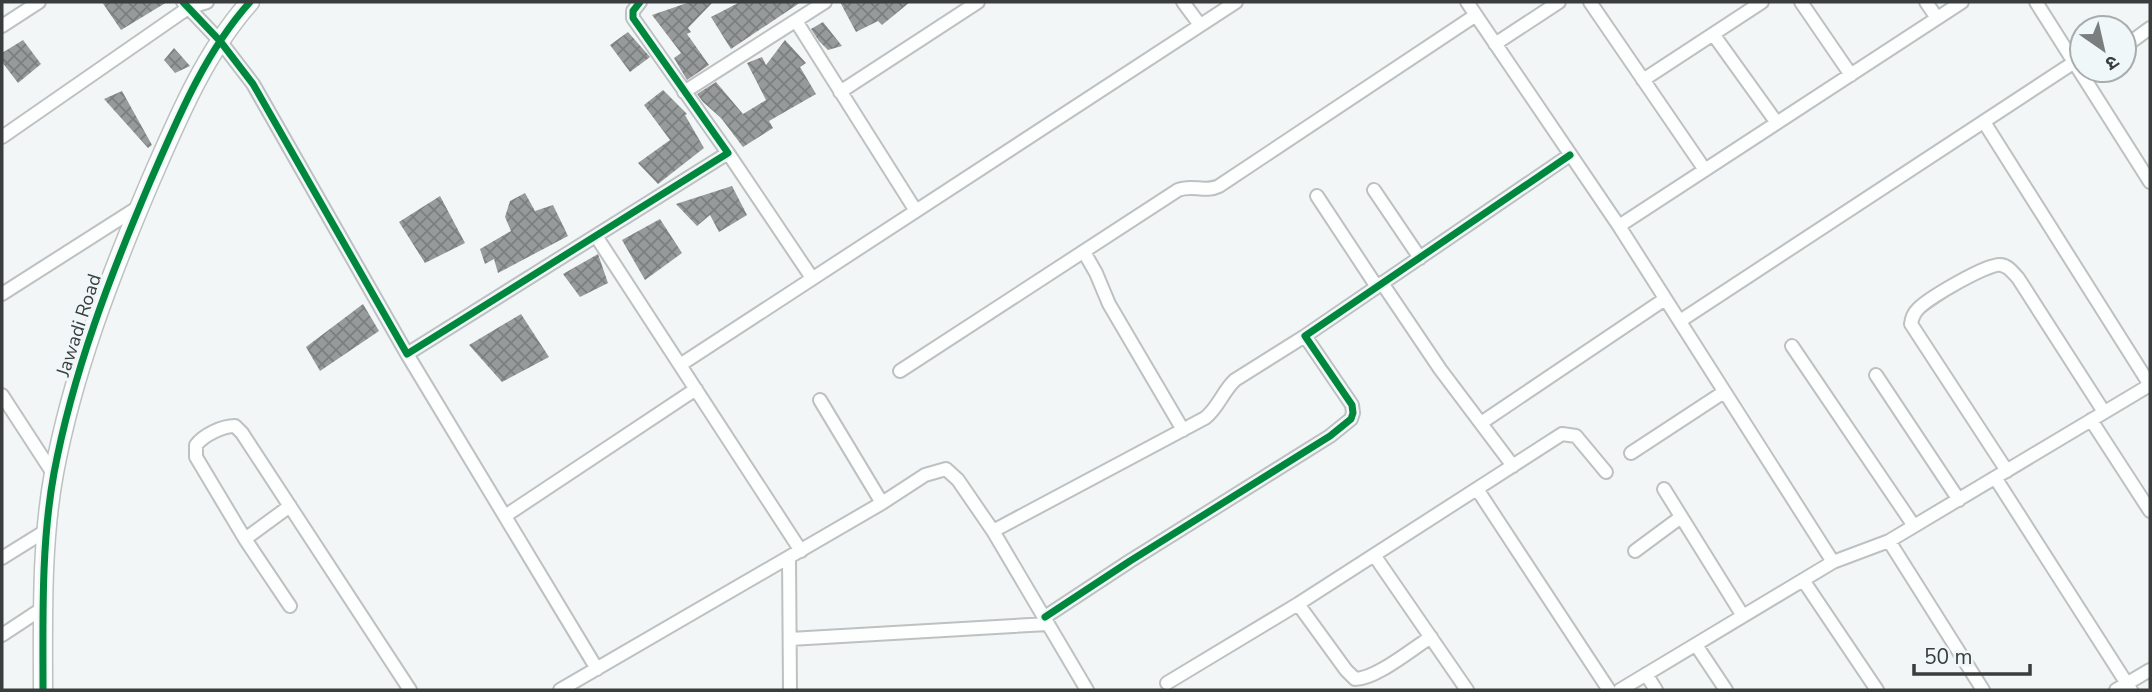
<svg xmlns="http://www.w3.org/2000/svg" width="2152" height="692" font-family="'Nunito Sans','Noto Sans Devanagari',sans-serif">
<defs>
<pattern id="building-cross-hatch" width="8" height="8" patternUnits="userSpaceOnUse" patternTransform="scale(1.75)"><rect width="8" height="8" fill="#979a9a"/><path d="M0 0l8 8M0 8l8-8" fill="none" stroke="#7c7f7f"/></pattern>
</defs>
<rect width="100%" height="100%" fill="#f2f6f6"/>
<path fill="url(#building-cross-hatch)" d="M102,2H167L121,30Z
M690,2H713L688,28L691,32L687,34L709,65L687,80L674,58L681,53L652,15Z
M740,2H801L731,49L711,17Z
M840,2H910L882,25L878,21L856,32Z
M823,22L842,46L828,50L819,41L811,29Z
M628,32L650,57L630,72L610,45Z
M23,40L41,64L18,83L2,62V53Z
M785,40L806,63L800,67L816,94L769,121L773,128L743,147L721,118L703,102L697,94L716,82L743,114L766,100L747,63L762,57L766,65Z
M174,48L190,66L175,73L164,60Z
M663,90L687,114L685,115L704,148L658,184L638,163L670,140L644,105Z
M122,91L152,145L148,148L104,99Z
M732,186L747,215L719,232L710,215L697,226L676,204Z
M525,193L535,211L553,205L568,236L498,273L494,259L485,264L480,249L511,231L505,217L510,201Z
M440,196L465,243L425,263L399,222Z
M660,219L682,253L645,280L622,240Z
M598,254L608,283L580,297L563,274Z
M363,304L379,331L320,371L306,347Z
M521,314L549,357L502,382L469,345Z"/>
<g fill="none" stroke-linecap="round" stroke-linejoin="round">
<defs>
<path id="street" d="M183,2L220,41L253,84L407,354L728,153L633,18V11L640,2
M1183,2L1200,25
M1467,2L1619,226L1962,2
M1590,2L1705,170
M1801,2L1851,75
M1926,2L1937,18
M2036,2L2150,182
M796,21L916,211
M2,26L39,2
M1713,34L1777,123
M1495,44L1559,2
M2124,47L2150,28
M1643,80L1762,2
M684,92L825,2
M840,92L978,2
M1984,122L2150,385
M2,137L188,8L207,2
M728,153L812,278
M1374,190L1420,258
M1317,196L1377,287
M1619,226L1833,562
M596,236L801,551
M1084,252L1096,273L1109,304L1183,430
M1382,283L1440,369L1513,466
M2,294L140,206
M1680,321L2073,63
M1792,346L1914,526
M407,354L597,669
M680,365L1236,2
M900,371L1178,190C1192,184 1205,193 1219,186L1476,15
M1876,375L1959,500
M2,395L54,475
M820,400L882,503
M2091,420L2150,511
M1481,423L1665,299
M1631,453L1724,392
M2007,471L1911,324C1912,318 1913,314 1918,309C1927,299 1989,262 2001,265C2009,266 2013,273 2018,278L2104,412
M1996,479L2131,690
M1477,489L1609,690
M1664,489L1743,616
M505,516L696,389
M993,531L1205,418C1218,408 1223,391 1235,380L1305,336
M245,539L290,506
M1889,541L1983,690
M1635,551L1681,517
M1374,555L1467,690
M789,557L790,690
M2,558L47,530
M1803,580L1877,690
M1298,604L1346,670L1355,679C1376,679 1412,649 1431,637
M290,606L245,539L196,457V445C204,435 222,426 235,426L242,433L410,690
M1045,617L1130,561L1330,436L1351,419L1353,413L1352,405L1305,336L1570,155
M2,635L43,608
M790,639L1048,624
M1696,645L1726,690
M1646,674L1656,690
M1167,683L1298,604L1562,434L1576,436L1606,472
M560,690L882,503L925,475L946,469L958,480L993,531L1087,690
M1620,690L1833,562L1889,541L2150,385
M2116,690L2150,670"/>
<path id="secondary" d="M43,690C43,618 41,544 54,473C73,372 110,276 150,182C177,120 205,52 250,2"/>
</defs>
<use href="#street" stroke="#bec1c1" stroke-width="16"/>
<use href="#secondary" stroke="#bec1c1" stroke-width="21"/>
<use href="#street" stroke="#fdfefe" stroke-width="12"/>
<use href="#secondary" stroke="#fdfefe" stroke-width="18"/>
<defs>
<path id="cycleway" d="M183,2L220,41L253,84L407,354L728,153L633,18V11L640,2
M1045,617L1130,561L1330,436L1351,419L1353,413L1352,405L1305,336L1570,155
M43,690C43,618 41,544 54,473C73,372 110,276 150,182C177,120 205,52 250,2"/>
</defs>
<use href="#cycleway" stroke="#f0f7f8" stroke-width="11"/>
<use href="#cycleway" stroke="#00873e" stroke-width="7"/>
</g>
<g text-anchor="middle" stroke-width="7" stroke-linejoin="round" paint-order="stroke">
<g font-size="19" fill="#3a3d3d" stroke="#f0f7f8">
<text transform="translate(78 325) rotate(-72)" y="7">Jawadi Road</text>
</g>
</g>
<rect width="2152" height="692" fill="none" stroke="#3a3d3d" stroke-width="7"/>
<g transform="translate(2103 49) rotate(146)"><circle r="33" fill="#f0f7f8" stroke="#a7adad" stroke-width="2"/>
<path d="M0-5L12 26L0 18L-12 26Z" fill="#7a7e7e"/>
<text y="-10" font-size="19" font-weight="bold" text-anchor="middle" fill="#3a3d3d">उ</text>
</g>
<path d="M1914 664v10h116v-10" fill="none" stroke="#3a3d3d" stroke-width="3.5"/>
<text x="1924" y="664" font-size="21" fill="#3a3d3d" stroke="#f0f7f8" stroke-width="5" paint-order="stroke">50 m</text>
</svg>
